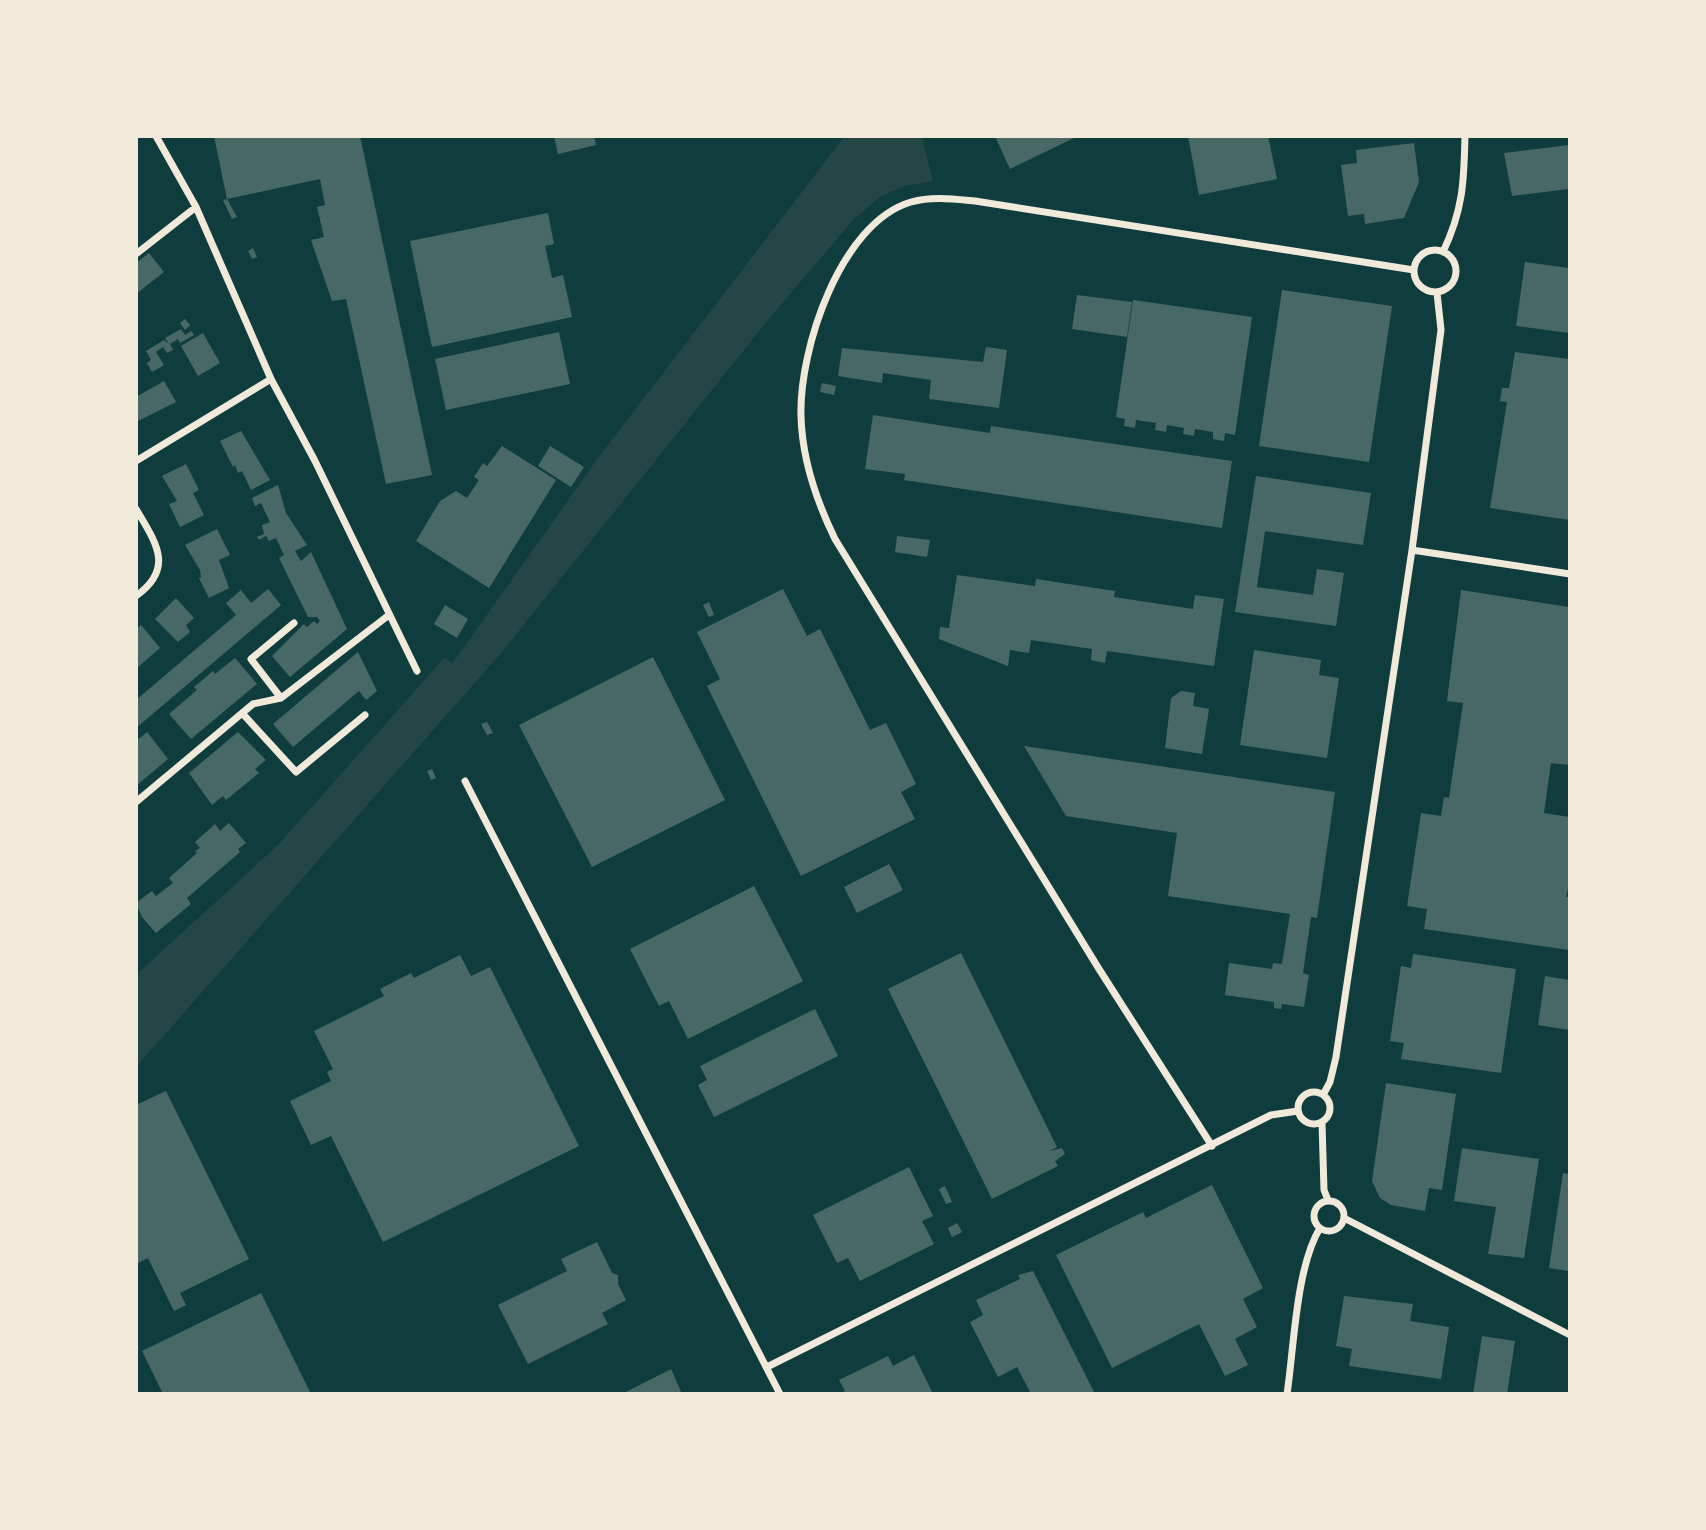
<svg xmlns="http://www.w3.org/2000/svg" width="1706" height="1530" font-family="Georgia,serif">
<rect width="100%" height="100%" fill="#0f3d3e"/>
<path fill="#244646" d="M844,137H922L933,181L904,186L880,197L854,219L768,320L502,652L137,1066V974L277,846L445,657L452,664L598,458Z"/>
<path fill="#486865" d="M214,136H360L432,475L386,484L346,299L332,301L311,240L324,237L317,207L325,205L320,179L227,199Z
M554,136H594L596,145L558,154Z
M995,136H1078L1010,169Z
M1188,136H1268L1277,179L1199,195Z
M1414,143L1419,182L1404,218L1365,224L1364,214L1348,216L1341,165L1357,163L1356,150Z
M1569,145V189L1512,196L1504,153Z
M227,199L237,217L232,219L223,200Z
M548,213L554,244L545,246L552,278L563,275L572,317L432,347L410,241Z
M253,248L257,257L252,259L248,251Z
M149,253L164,272L136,294V263Z
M1525,262L1569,268V333L1516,326Z
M1282,290L1392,306L1369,462L1259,446Z
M1077,295L1132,302L1127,337L1072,329Z
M1133,300L1252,317L1235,435L1225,433L1224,441L1213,439V432L1195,429L1194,436L1183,434L1184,428L1167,425L1166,432L1155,430L1156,423L1136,420L1135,428L1124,426L1125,419L1116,417Z
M185,319L190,325L185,330L180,323Z
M181,329L185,335L191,331L194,335L180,343L178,339L170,344L173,350L167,353L163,347L156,352L164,365L152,372L147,363L151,360L146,351L164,340L169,344L165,338Z
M559,332L570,384L446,410L435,359Z
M203,333L220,363L198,376L181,346Z
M986,347L1007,350L999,408L929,399L931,380L883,373L882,383L838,376L842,348L983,362Z
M1515,352L1569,359V520L1490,508L1507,402L1500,401L1502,388H1509Z
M164,381L176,402L136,422V397Z
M822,383L836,386L834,395L820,392Z
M873,415L990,433L991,426L1232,461L1222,528L904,480L905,474L865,469Z
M241,431L270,480L251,490L242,471L238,473L235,465L233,467L220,441Z
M502,446L556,480L489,588L416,541L440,501L456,491L467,498L479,480L474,477L483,463L487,466Z
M550,446L584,467L571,487L538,466Z
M186,464L199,490L193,493L204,515L180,527L169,504L177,501L162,476Z
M1256,476L1371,493L1363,545L1265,531L1257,587L1313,595L1317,569L1344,573L1336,626L1235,612Z
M278,485L286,513L307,545L295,551L301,561L311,552L347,629L290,677L272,656L304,624L307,627L314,621L317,624L320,621L317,617H308L279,558L284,555L276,538L269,541L266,536L259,540L257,537L264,534L262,525L270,522L261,503L255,506L252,498Z
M217,529L230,555L219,560L229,588L209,598L199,578L201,577L200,570L185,545Z
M897,536L930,540L927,557L895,552Z
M957,575L1035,586L1036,579L1115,591L1114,597L1193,609L1195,595L1224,599L1214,666L1107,651L1105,663L1091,660L1092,649L1031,640L1029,653L1010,650L1008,666L939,639L940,627L949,628Z
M268,589L281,605L136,728V700L236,615L226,603L241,590L251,603Z
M783,589L807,636L820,629L870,730L886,723L916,784L901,792L915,819L801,876L707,686L720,679L697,632Z
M1461,590L1569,607V765L1551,763L1544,813L1569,817V884L1566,897H1569V950L1424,929L1427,909L1407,906L1421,813L1441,816L1444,797L1449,798L1463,703L1447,701Z
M176,598L194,618L186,625L190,632L178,642L155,619Z
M709,602L714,615L709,617L703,605Z
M445,605L468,619L457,638L434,624Z
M141,625L160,648L138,667L136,629Z
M1254,650L1321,660L1319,675L1339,678L1327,758L1240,745Z
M358,652L377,691L366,700L359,691L293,747L273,724Z
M653,657L725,800L592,867L519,725Z
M235,658L257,684L191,739L169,714L197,690L194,687L213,671L215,674Z
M1181,691L1195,693L1193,706L1209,709L1202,754L1165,748L1171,698Z
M487,722L493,733L487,735L481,724Z
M147,732L168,759L136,786V741Z
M238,732L266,760L255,769L259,773L226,800L223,796L212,805L189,773Z
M1024,746L1335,792L1317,918L1311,917L1303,973L1309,975L1304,1007L1282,1004L1281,1009L1274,1008V1002L1225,995L1229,963L1272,969L1273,963L1282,964L1290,914L1168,896L1177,833L1066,816Z
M432,769L436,778L431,780L427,771Z
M229,823L246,843L238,849L240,852L187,898L191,904L156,933L142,917L136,903L152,891L156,896L173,883L169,878L197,853L195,851L200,848L195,842L215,824L220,831Z
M889,864L903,890L857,913L844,887Z
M754,886L803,981L688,1039L669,1001L659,1006L630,949Z
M961,953L1057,1147L1050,1151L1062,1148L1065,1154L1055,1161L1058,1166L992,1199L888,989Z
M1413,954L1516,969L1501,1073L1401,1059L1404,1043L1390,1041L1401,966L1411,968Z
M460,955L471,976L490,967L579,1146L383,1242L331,1136L311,1145L290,1101L331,1081L327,1072L333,1069L314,1031L384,996L380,989L411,973L414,978Z
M1545,976L1569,980V1030L1538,1025Z
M815,1009L838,1056L714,1117L698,1085L707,1080L700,1066Z
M1386,1083L1456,1094L1442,1190L1429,1188L1425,1211L1391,1205L1380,1198L1372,1181Z
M166,1091L249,1259L180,1293L186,1305L174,1311L148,1258L138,1263L136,1259V1105Z
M1462,1148L1539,1159L1524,1258L1488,1254L1496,1207L1454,1201Z
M909,1167L933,1216L922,1221L934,1244L860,1281L848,1258L837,1263L813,1215Z
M1563,1173L1569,1174V1271L1549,1268Z
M1212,1185L1263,1288L1243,1299L1257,1327L1235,1339L1248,1365L1225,1376L1199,1324L1112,1368L1056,1255L1143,1212L1146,1218Z
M945,1186L952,1202L946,1204L939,1189Z
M957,1223L962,1232L952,1237L948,1228Z
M597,1242L612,1273L618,1275V1284L626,1300L602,1313L608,1324L528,1364L498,1305L567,1271L561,1259Z
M1033,1271L1095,1394H1031L1017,1367L998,1377L976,1334L970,1322L983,1315L976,1300L1020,1279L1018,1275Z
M261,1293L311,1394H163L142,1351Z
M1344,1296L1413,1304L1410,1321L1449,1327L1441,1379L1349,1366L1352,1349L1336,1346Z
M1482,1336L1515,1341L1507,1394H1473Z
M914,1355L933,1394H839L845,1391L839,1380L888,1356L893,1366Z
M671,1369L682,1394H622Z"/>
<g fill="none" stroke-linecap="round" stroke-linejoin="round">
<path stroke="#f1e9da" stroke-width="7" d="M156,136L196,207L271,379L315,461L417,671
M1414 271a21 21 0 1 1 42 0a21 21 0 1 1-42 0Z
M1443,252C1463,210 1464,182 1465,136
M136,254L196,207
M136,461L271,379
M136,509C156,543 175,568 136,596
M1412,550L1570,574
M281,698L251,659L294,623
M242,713L296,772L365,715
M465,781L780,1394
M136,802L253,704L281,698L389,615
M1298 1108a16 16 0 1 1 32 0a16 16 0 1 1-32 0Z
M1323,1095L1330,1082L1336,1057L1412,550L1441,330L1437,293
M1322,1123L1324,1190L1328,1200
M1212,1146L1099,969L835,539C816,500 802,460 801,416C799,350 840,223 911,202C932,196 954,199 975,201L1414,270
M1314 1216a15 15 0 1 1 30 0a15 15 0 1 1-30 0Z
M1344,1218L1570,1335
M767,1367L1271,1115L1298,1111
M1287,1394C1294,1348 1296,1267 1320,1228"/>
</g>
<rect width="1706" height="1530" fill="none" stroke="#f1e9da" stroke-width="276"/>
</svg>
